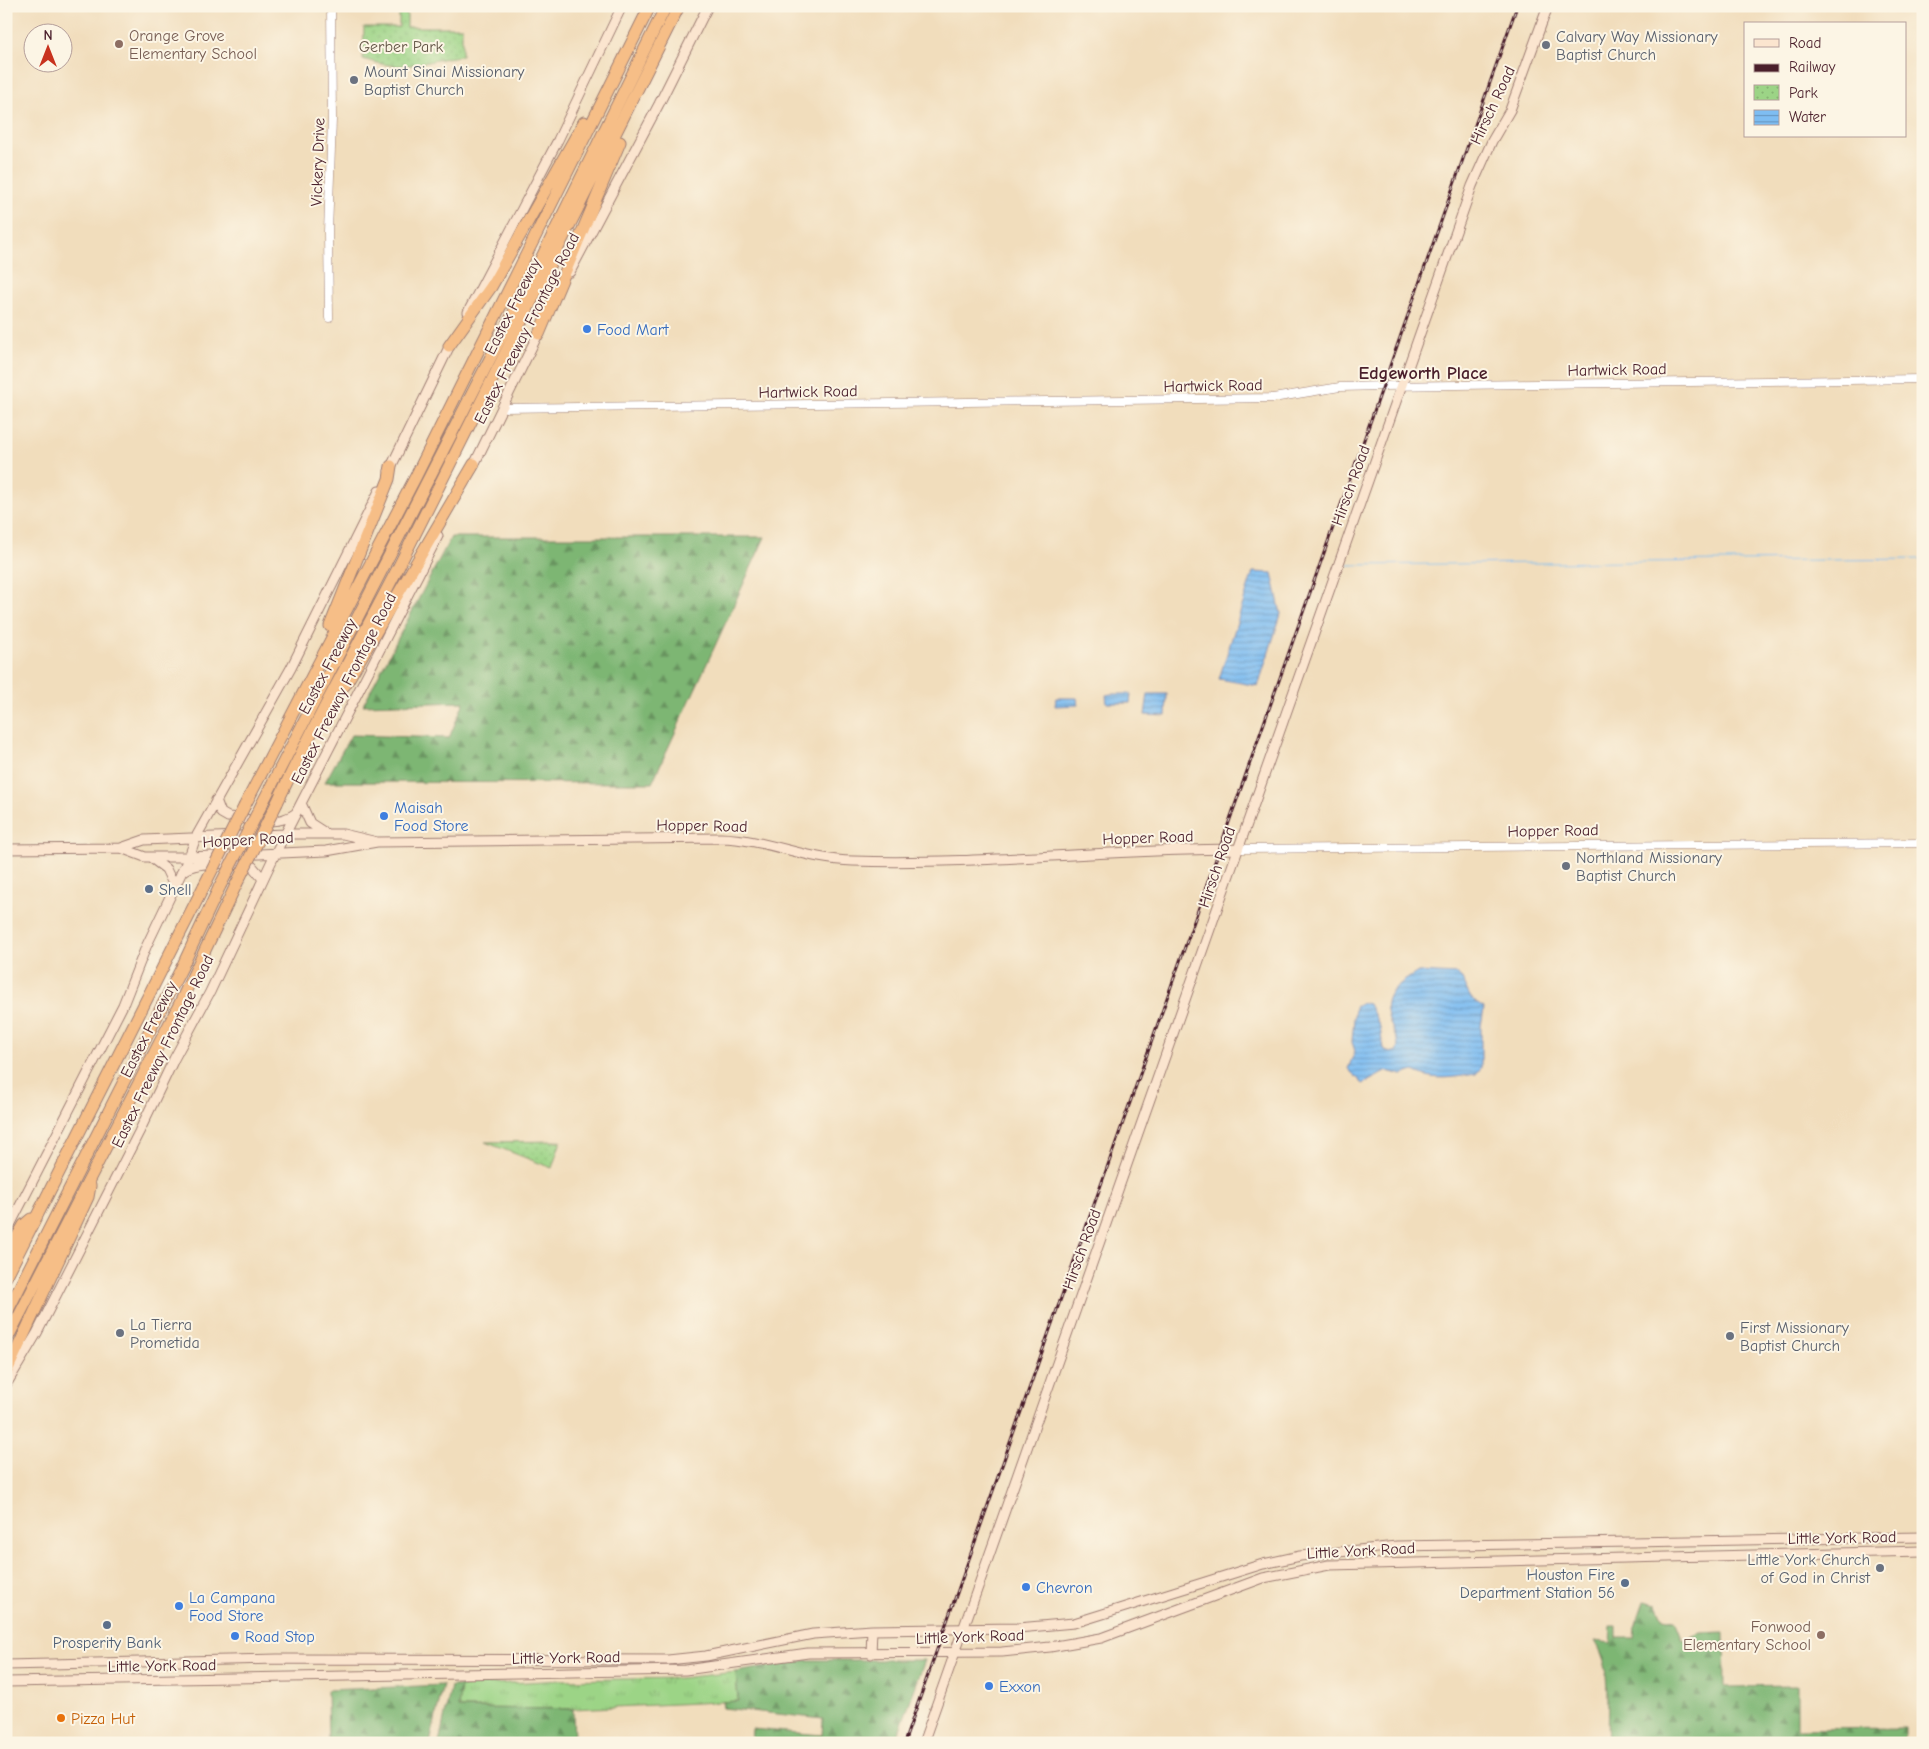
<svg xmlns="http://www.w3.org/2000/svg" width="1929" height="1749" font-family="'Comic Neue',sans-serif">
<defs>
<pattern id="grass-tufts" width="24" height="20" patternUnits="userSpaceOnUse" patternTransform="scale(1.25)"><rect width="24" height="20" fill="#9cd486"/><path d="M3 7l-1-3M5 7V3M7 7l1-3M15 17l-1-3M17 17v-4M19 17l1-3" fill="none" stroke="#88b674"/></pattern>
<pattern id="forest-firs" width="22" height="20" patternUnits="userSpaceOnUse" patternTransform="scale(1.25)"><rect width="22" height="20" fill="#7db673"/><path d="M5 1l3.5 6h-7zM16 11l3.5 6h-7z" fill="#68935f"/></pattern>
<pattern id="park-dots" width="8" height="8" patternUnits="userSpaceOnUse" patternTransform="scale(1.25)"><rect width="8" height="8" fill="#9cd486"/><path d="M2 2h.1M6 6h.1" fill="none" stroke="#88b674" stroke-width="1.8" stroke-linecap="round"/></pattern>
<pattern id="water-rules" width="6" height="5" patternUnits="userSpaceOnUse" patternTransform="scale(1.25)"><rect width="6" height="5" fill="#7ebdf2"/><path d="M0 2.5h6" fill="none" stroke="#6999c4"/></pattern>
</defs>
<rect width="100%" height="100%" fill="#fcf5e5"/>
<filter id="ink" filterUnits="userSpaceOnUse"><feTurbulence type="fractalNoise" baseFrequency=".02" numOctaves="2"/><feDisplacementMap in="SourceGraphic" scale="10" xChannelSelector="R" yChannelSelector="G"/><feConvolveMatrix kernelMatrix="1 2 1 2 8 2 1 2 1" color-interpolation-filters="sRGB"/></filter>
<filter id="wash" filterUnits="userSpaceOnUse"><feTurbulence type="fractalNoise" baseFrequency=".0096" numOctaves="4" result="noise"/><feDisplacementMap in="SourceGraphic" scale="20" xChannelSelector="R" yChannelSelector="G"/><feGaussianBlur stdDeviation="1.12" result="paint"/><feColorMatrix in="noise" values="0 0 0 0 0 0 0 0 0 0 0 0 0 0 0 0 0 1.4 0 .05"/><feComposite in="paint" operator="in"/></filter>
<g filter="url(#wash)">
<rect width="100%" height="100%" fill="#f1ddbc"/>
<path fill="url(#grass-tufts)" stroke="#737a58" d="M736,1672L738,1701L573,1709L457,1708L461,1686L560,1680L680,1678Z"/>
<path fill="url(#forest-firs)" stroke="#646a4f" d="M451,537H765L652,783L325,782L351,735L449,738L464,702L363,705Z
M1644,1601L1657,1604L1663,1618L1675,1620L1683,1640L1700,1633L1724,1632L1725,1687L1797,1686V1729L1905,1728V1743H1608C1605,1708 1615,1672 1595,1641L1610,1643L1611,1626H1617V1638H1635L1636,1624Z
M808,1660H925L895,1743H751L752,1729L822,1735L823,1719L723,1708L722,1702L738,1701L736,1672Z
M443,1685L430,1743H328L327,1690Z
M451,1686H461L458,1708L573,1709L574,1743H439Z"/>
<path fill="url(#park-dots)" stroke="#737a58" d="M399,6H407V27H462V56C420,60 409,74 363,59L364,27H399Z
M561,1141L552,1168L485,1142Z"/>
<path fill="url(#water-rules)" stroke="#646e8e" d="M1253,572L1272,573L1281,614L1258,686L1219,679Z
M1111,694H1131L1130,703H1107L1106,695Z
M1148,694H1167L1166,716L1145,715Z
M1056,698H1077L1078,705L1055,706Z
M1418,972L1457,974L1464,980C1467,994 1471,1001 1484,1008L1481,1026V1068L1476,1074C1453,1077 1435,1082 1414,1071L1402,1075L1387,1071L1363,1084L1348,1069L1355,1051L1352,1042L1355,1007L1361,1003L1369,1004L1380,1027L1383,1049L1390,1053L1397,1051C1399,1043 1397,1040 1394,1032C1378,998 1389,990 1418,972Z"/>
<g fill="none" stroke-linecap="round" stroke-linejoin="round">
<path stroke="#7ebdf2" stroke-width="1" d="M1348,565L1923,559"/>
</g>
</g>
<g filter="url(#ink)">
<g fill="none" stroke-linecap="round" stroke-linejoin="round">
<defs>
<path id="tertiary" d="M329,318L328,232L332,119L331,6
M503,408L1273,398L1340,387L1384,386L1923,379
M1238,849L1923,843"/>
<path id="secondary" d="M570,272L659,104L708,6
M468,312L558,140L622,6
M472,469L541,328
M389,471L452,341
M216,800L221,813L228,817C249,819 278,827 296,813
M301,803L310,823L327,834
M121,848L145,857H189L326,851L377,842L720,838C767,839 806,860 853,861C982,865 1110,849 1238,849
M6,849L121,848L144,840L285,834H343L377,842
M150,857L166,869L174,886
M181,873C194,859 234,864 252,866L263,879
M6,1233L123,1005L146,947L189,857L196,837L291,668L379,491
M6,1385L37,1333L139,1132L174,1059L210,992L276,852L438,536
M871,1654L872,1630
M6,1665L277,1659L668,1660L706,1656L813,1634L872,1630L1018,1628L1074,1623L1263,1564L1300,1556L1397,1546L1923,1537
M6,1682L685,1670L808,1653L1002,1652L1050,1647L1101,1638L1263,1578L1329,1565L1923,1551
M923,1743L1472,186L1492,141L1510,110L1548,6"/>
<path id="motorway" d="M539,334L620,142
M449,346L491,287L584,122
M330,626L389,479L391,466
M334,695L345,685L474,464
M277,803C315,721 359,644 400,564C493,378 586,192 679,6
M262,804L538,265L666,6
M245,805L416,476L650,6
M6,1256L24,1225L31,1219
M6,1277L204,886
M6,1314L182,967L220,886
M6,1341L179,1005L236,885
M6,1373L88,1197L90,1186"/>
</defs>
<use href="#tertiary" stroke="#9e7e74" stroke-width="9"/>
<use href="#secondary" stroke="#9e7e74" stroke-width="11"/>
<use href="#motorway" stroke="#9e7e74" stroke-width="13"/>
<use href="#tertiary" stroke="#fff" stroke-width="8"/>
<use href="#secondary" stroke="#fbe5cf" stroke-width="9"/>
<use href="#motorway" stroke="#f6be87" stroke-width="11"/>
<defs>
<path id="rail" d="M904,1743L1517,6"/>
</defs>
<use href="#rail" stroke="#4a1f2b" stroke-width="3"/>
<use href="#rail" stroke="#fcf5e5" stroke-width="1" stroke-dasharray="4" stroke-linecap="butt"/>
<defs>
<path id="motorway-bridge" d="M236,885L277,803
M204,886L245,805
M220,886L262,804"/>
</defs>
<use href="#motorway-bridge" stroke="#9e7e74" stroke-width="13" stroke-linecap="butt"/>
<use href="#motorway-bridge" stroke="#f6be87" stroke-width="11"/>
</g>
</g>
<g fill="#8d6e63" stroke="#fcf5e5" stroke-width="2">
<circle cx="119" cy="44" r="5"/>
<circle cx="1821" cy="1635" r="5"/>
</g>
<g fill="#6b7280" stroke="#fcf5e5" stroke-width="2">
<circle cx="1546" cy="45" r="5"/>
<circle cx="354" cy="80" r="5"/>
<circle cx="1566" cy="866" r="5"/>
<circle cx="120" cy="1333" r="5"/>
<circle cx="1730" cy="1336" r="5"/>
<circle cx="1880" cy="1568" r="5"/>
</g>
<g fill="#3f7fe0" stroke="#fcf5e5" stroke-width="2">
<circle cx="587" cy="329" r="5"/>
<circle cx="384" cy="816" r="5"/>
<circle cx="1026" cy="1587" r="5"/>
<circle cx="179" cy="1606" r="5"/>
<circle cx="235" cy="1636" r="5"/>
<circle cx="989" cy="1686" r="5"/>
</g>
<g fill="#5c6f8a" stroke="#fcf5e5" stroke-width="2">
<circle cx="149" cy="889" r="5"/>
<circle cx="1625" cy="1583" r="5"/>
<circle cx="107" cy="1625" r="5"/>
</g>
<circle fill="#e8710a" stroke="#fcf5e5" stroke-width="2" cx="61" cy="1718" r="5"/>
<g text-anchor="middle" stroke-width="4" stroke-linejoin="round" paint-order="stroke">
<g font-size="16" fill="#785e54" stroke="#fcf5e5" text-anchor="start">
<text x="129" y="41">Orange Grove<tspan x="129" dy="18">Elementary School</tspan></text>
<text x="1811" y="1632" text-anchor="end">Fonwood<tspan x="1811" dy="18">Elementary School</tspan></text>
</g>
<g font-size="16" fill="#5b616d" stroke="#fcf5e5" text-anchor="start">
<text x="1556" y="42">Calvary Way Missionary<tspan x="1556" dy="18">Baptist Church</tspan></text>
<text x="364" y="77">Mount Sinai Missionary<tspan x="364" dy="18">Baptist Church</tspan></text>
<text x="1576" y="863">Northland Missionary<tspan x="1576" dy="18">Baptist Church</tspan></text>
<text x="130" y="1330">La Tierra<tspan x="130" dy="18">Prometida</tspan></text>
<text x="1740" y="1333">First Missionary<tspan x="1740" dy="18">Baptist Church</tspan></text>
<text x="1870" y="1565" text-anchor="end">Little York Church<tspan x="1870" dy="18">of God in Christ</tspan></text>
</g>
<g font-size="16" fill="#635546" stroke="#fcf5e5">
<text x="401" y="52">Gerber Park</text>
</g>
<g font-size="16" fill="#4a1f2b" stroke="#fcf5e5">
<text transform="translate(1492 105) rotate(-65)" y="6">Hirsch Road</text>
<text transform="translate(317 162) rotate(-88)" y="6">Vickery Drive</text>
<text transform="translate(512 306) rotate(-63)" y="6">Eastex Freeway</text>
<text transform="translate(526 328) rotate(-63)" y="6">Eastex Freeway Frontage Road</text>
<text transform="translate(1617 369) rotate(-1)" y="6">Hartwick Road</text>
<text transform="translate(1213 385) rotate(-1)" y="6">Hartwick Road</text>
<text transform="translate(808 391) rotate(-1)" y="6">Hartwick Road</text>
<text transform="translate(1350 485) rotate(-70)" y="6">Hirsch Road</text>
<text transform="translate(327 666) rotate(-62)" y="6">Eastex Freeway</text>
<text transform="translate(343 688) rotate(-63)" y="6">Eastex Freeway Frontage Road</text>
<text transform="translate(702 825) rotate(1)" y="6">Hopper Road</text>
<text transform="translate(1553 830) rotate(-1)" y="6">Hopper Road</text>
<text transform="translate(1148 837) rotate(-2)" y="6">Hopper Road</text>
<text transform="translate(248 839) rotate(-3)" y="6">Hopper Road</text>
<text transform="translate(1216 867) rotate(-71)" y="6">Hirsch Road</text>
<text transform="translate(148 1029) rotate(-63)" y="6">Eastex Freeway</text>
<text transform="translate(162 1051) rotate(-64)" y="6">Eastex Freeway Frontage Road</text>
<text transform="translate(1081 1249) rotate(-70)" y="6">Hirsch Road</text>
<text transform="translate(1842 1537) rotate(-1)" y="6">Little York Road</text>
<text transform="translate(1361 1550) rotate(-3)" y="6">Little York Road</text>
<text transform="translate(970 1636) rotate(-2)" y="6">Little York Road</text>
<text transform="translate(566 1657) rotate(-1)" y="6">Little York Road</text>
<text transform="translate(162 1665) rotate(-1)" y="6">Little York Road</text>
</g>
<g font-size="16" fill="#366cbe" stroke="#fcf5e5" text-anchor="start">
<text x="597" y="335">Food Mart</text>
<text x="394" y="813">Maisah<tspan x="394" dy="18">Food Store</tspan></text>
<text x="1036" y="1593">Chevron</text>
<text x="189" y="1603">La Campana<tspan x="189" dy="18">Food Store</tspan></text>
<text x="245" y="1642">Road Stop</text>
<text x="999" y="1692">Exxon</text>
</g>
<g font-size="16" fill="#4e5e75" stroke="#fcf5e5" text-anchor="start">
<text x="159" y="895">Shell</text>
<text x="1615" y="1580" text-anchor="end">Houston Fire<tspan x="1615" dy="18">Department Station 56</tspan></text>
<text x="107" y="1648" text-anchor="middle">Prosperity Bank</text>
</g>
<g font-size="16" fill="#c56008" stroke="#fcf5e5" text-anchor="start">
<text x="71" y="1724">Pizza Hut</text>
</g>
<g font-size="18" font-weight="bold" fill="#4a1f2b" stroke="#fcf5e5">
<text x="1423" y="379">Edgeworth Place</text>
</g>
</g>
<rect width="1929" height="1749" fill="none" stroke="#fcf5e5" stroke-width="25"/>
<rect x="1744" y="22" width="162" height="115" fill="#fcf5e5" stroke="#b59f9b"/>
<rect x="1754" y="39" width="25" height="8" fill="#fbe5cf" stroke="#b59f9b"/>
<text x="1789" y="48" font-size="15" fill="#4a1f2b">Road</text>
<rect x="1754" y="64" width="25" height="8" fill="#4a1f2b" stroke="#b59f9b"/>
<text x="1789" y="72" font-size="15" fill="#4a1f2b">Railway</text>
<rect x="1754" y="85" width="25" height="15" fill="url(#park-dots)" stroke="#b59f9b"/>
<text x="1789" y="98" font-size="15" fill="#4a1f2b">Park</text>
<rect x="1754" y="110" width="25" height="15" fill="url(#water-rules)" stroke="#b59f9b"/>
<text x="1789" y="122" font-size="15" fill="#4a1f2b">Water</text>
<g transform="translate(48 48)"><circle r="24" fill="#fcf5e5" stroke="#b59f9b"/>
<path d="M0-4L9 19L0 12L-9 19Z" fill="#c8321e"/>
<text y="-8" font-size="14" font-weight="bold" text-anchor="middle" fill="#4a1f2b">N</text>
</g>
</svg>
